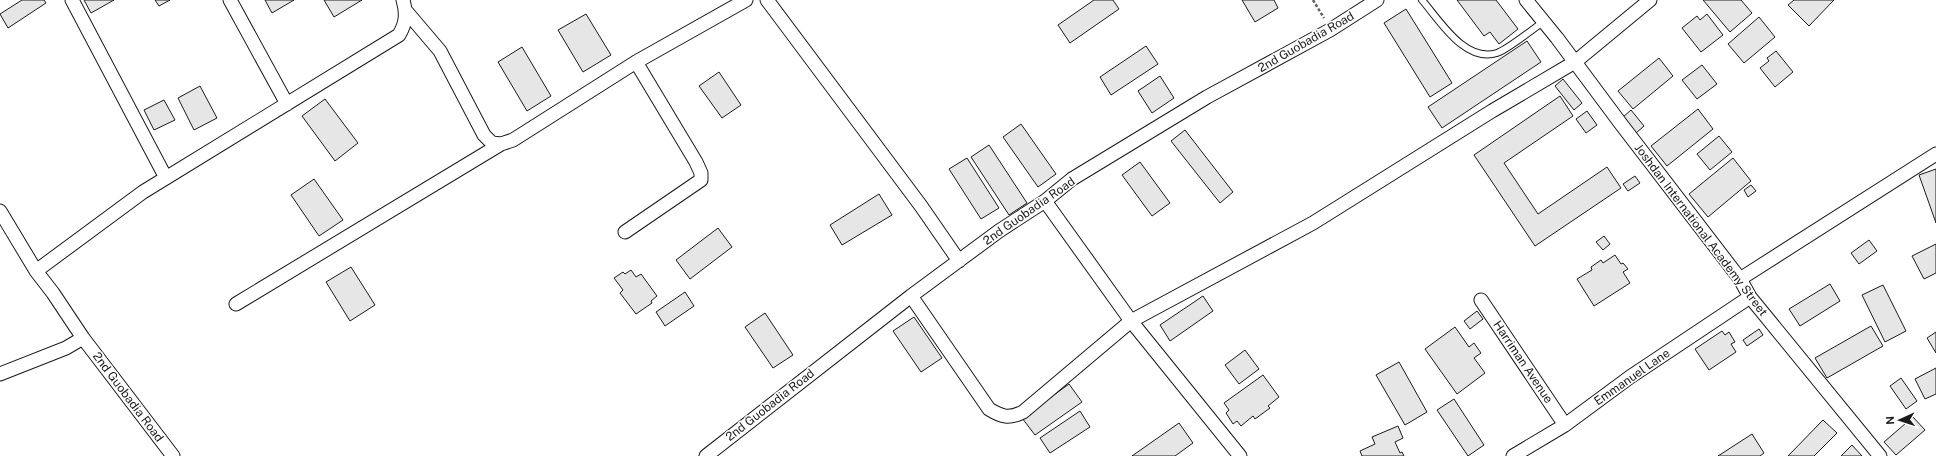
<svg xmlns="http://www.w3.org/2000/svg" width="1936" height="456" font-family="'Public Sans',sans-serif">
<rect width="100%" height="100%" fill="#fff"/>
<path fill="#e6e6e6" stroke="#1a1a1a" d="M22,0H44L46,3L8,28L0,14Z
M84,0H114L91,13Z
M155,0H170L159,6Z
M265,0H294L272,13Z
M324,0H362L334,17Z
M1094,0H1113L1119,9L1070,43L1058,25Z
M1242,0H1274L1278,8L1255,22Z
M1457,0H1496L1518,29L1499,44L1490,32L1484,36Z
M1703,0H1741L1752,13L1730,32Z
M1794,0H1834L1809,26L1788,5Z
M1406,9L1452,83L1430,97L1384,23Z
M586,14L611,55L583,72L558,30Z
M1707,14L1723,35L1701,52L1682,28L1697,16L1700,20Z
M1759,17L1775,37L1744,63L1728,44Z
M1527,41L1541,62L1442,128L1428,107Z
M1146,46L1158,64L1111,95L1100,77Z
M522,47L551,96L527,111L498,62Z
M1776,51L1793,72L1775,87L1760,68L1769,61L1767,58Z
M1659,58L1673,76L1633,109L1618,91Z
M1702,65L1717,84L1697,99L1682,80Z
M719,72L741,105L722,118L699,86Z
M1160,76L1174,98L1152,113L1138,91Z
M1563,79L1582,103L1574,110L1555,86Z
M200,86L217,118L194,130L178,98Z
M1560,96L1573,116L1504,163L1538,214L1607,167L1621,188L1535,246L1474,155Z
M325,99L358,143L335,161L302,116Z
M164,100L175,120L154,130L144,110Z
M1698,109L1713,129L1667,166L1651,146Z
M1631,110L1644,126L1636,133L1623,117Z
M1587,111L1597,125L1586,133L1576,119Z
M1021,124L1056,174L1038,187L1003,137Z
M1185,130L1233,192L1220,203L1171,141Z
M1719,136L1732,152L1710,170L1697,154Z
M989,145L1027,203L1009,215L971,157Z
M967,158L999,208L981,219L949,169Z
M1733,158L1751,181L1708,217L1689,194Z
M1140,162L1170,203L1152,216L1122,175Z
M1936,169V223L1919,175Z
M1635,176L1640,183L1628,191L1623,184Z
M314,179L343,220L319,236L291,195Z
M1751,185L1756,191L1748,197L1744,190Z
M879,194L892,215L842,245L830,225Z
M718,228L732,247L690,279L676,260Z
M1604,236L1610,244L1603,250L1596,242Z
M1869,240L1877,251L1859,264L1851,253Z
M1936,244V273L1924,279L1912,256Z
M1615,255L1621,264L1623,263L1628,269L1623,272L1630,283L1594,306L1577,279L1592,270L1591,267L1601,260L1603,263Z
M351,267L375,305L350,321L326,282Z
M631,270L636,277L641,274L657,296L651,301L652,303L636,314L620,293L623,290L614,278L623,272L625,274Z
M1830,284L1840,301L1800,326L1789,309Z
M1883,285L1906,331L1885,342L1862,295Z
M685,292L694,306L665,326L656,312Z
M1203,296L1213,311L1170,341L1160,325Z
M1477,311L1483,319L1470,329L1464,321Z
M765,313L793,355L773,368L745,327Z
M914,317L942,358L921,372L893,331Z
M1871,326L1883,346L1827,378L1815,358Z
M1455,327L1469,347L1474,343L1481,353L1474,358L1485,373L1457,394L1425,349Z
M1759,329L1763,335L1747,346L1743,340Z
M1722,331L1725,335L1729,332L1735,342L1731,344L1736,352L1709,370L1695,349Z
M1936,332V353L1927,338Z
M1245,350L1259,369L1239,384L1225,365Z
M1399,362L1427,412L1405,425L1376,375Z
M1936,368V394L1925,399L1915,379Z
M1263,375L1279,397L1268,406L1270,408L1255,419L1253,416L1241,426L1237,421L1233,424L1226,413L1229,410L1224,403Z
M1901,378L1917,401L1906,409L1890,386Z
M1069,384L1082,402L1035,435L1022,418Z
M1454,399L1484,445L1468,456L1437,410Z
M1080,411L1090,427L1050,453L1040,438Z
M1913,417L1925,430L1896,455L1884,442Z
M1823,420L1837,433L1814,456H1788Z
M1179,423L1193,443L1175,456H1132Z
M1398,426L1403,438L1395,442L1400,453L1402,452L1404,456H1362L1360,451L1375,444L1372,437Z
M1752,434L1764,453L1760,456H1718Z
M1852,445L1862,456H1841Z"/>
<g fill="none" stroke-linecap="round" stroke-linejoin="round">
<defs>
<path id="lane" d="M1422,0C1440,21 1465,63 1497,53C1507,50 1533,29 1543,22"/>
<path id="street" d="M72,0L166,178
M230,0L287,104
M767,0L921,206L959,261
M1526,0L1557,38L1621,124L1740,279L1750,297L1880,456
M406,11L440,51L484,135L492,143L501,144L513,140L636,62L746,0
M1045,201L1131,321L1240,456
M0,211L36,271
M625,232L701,180V173L696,162L636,62
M1740,279L1936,154
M911,296L989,409C1002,417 1009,419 1023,412L1131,321L1313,223L1492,111L1575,62L1650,0
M1481,300L1565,425
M236,304L501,144
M83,338L173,456
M0,374L66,348L83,338L53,293L36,271L143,192L399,35C406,23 407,14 403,0
M706,456L911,296L999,231L1045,201L1072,179L1207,97L1330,30L1377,0
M1513,456L1565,425L1630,377L1750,297"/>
</defs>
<use href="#lane" stroke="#1a1a1a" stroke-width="8"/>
<use href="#street" stroke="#1a1a1a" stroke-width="15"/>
<path stroke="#5f5f5f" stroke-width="2.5" stroke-dasharray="3 2" stroke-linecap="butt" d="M1313,0L1324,18"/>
<use href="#lane" stroke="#fff" stroke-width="6"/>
<use href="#street" stroke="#fff" stroke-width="13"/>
</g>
<g text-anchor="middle" stroke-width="3" stroke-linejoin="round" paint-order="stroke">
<g font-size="12" fill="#1a1a1a" stroke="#fff">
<text transform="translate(1306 42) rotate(-30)" y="4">2nd Guobadia Road</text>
<text transform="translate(1029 211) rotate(-35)" y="4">2nd Guobadia Road</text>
<text transform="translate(1701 230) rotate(53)" y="4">Joshdan International Academy Street</text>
<text transform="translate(1523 362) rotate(56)" y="4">Harriman Avenue</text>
<text transform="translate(1632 377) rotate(-35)" y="4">Emmanuel Lane</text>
<text transform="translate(128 397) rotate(53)" y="4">2nd Guobadia Road</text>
<text transform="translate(770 405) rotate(-38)" y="4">2nd Guobadia Road</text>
</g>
</g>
<g transform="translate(1900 420) rotate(267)" stroke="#ffffff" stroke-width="3" paint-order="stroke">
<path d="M0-3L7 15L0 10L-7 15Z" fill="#1a1a1a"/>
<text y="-6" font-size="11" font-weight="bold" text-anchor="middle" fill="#1a1a1a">N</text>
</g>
</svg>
